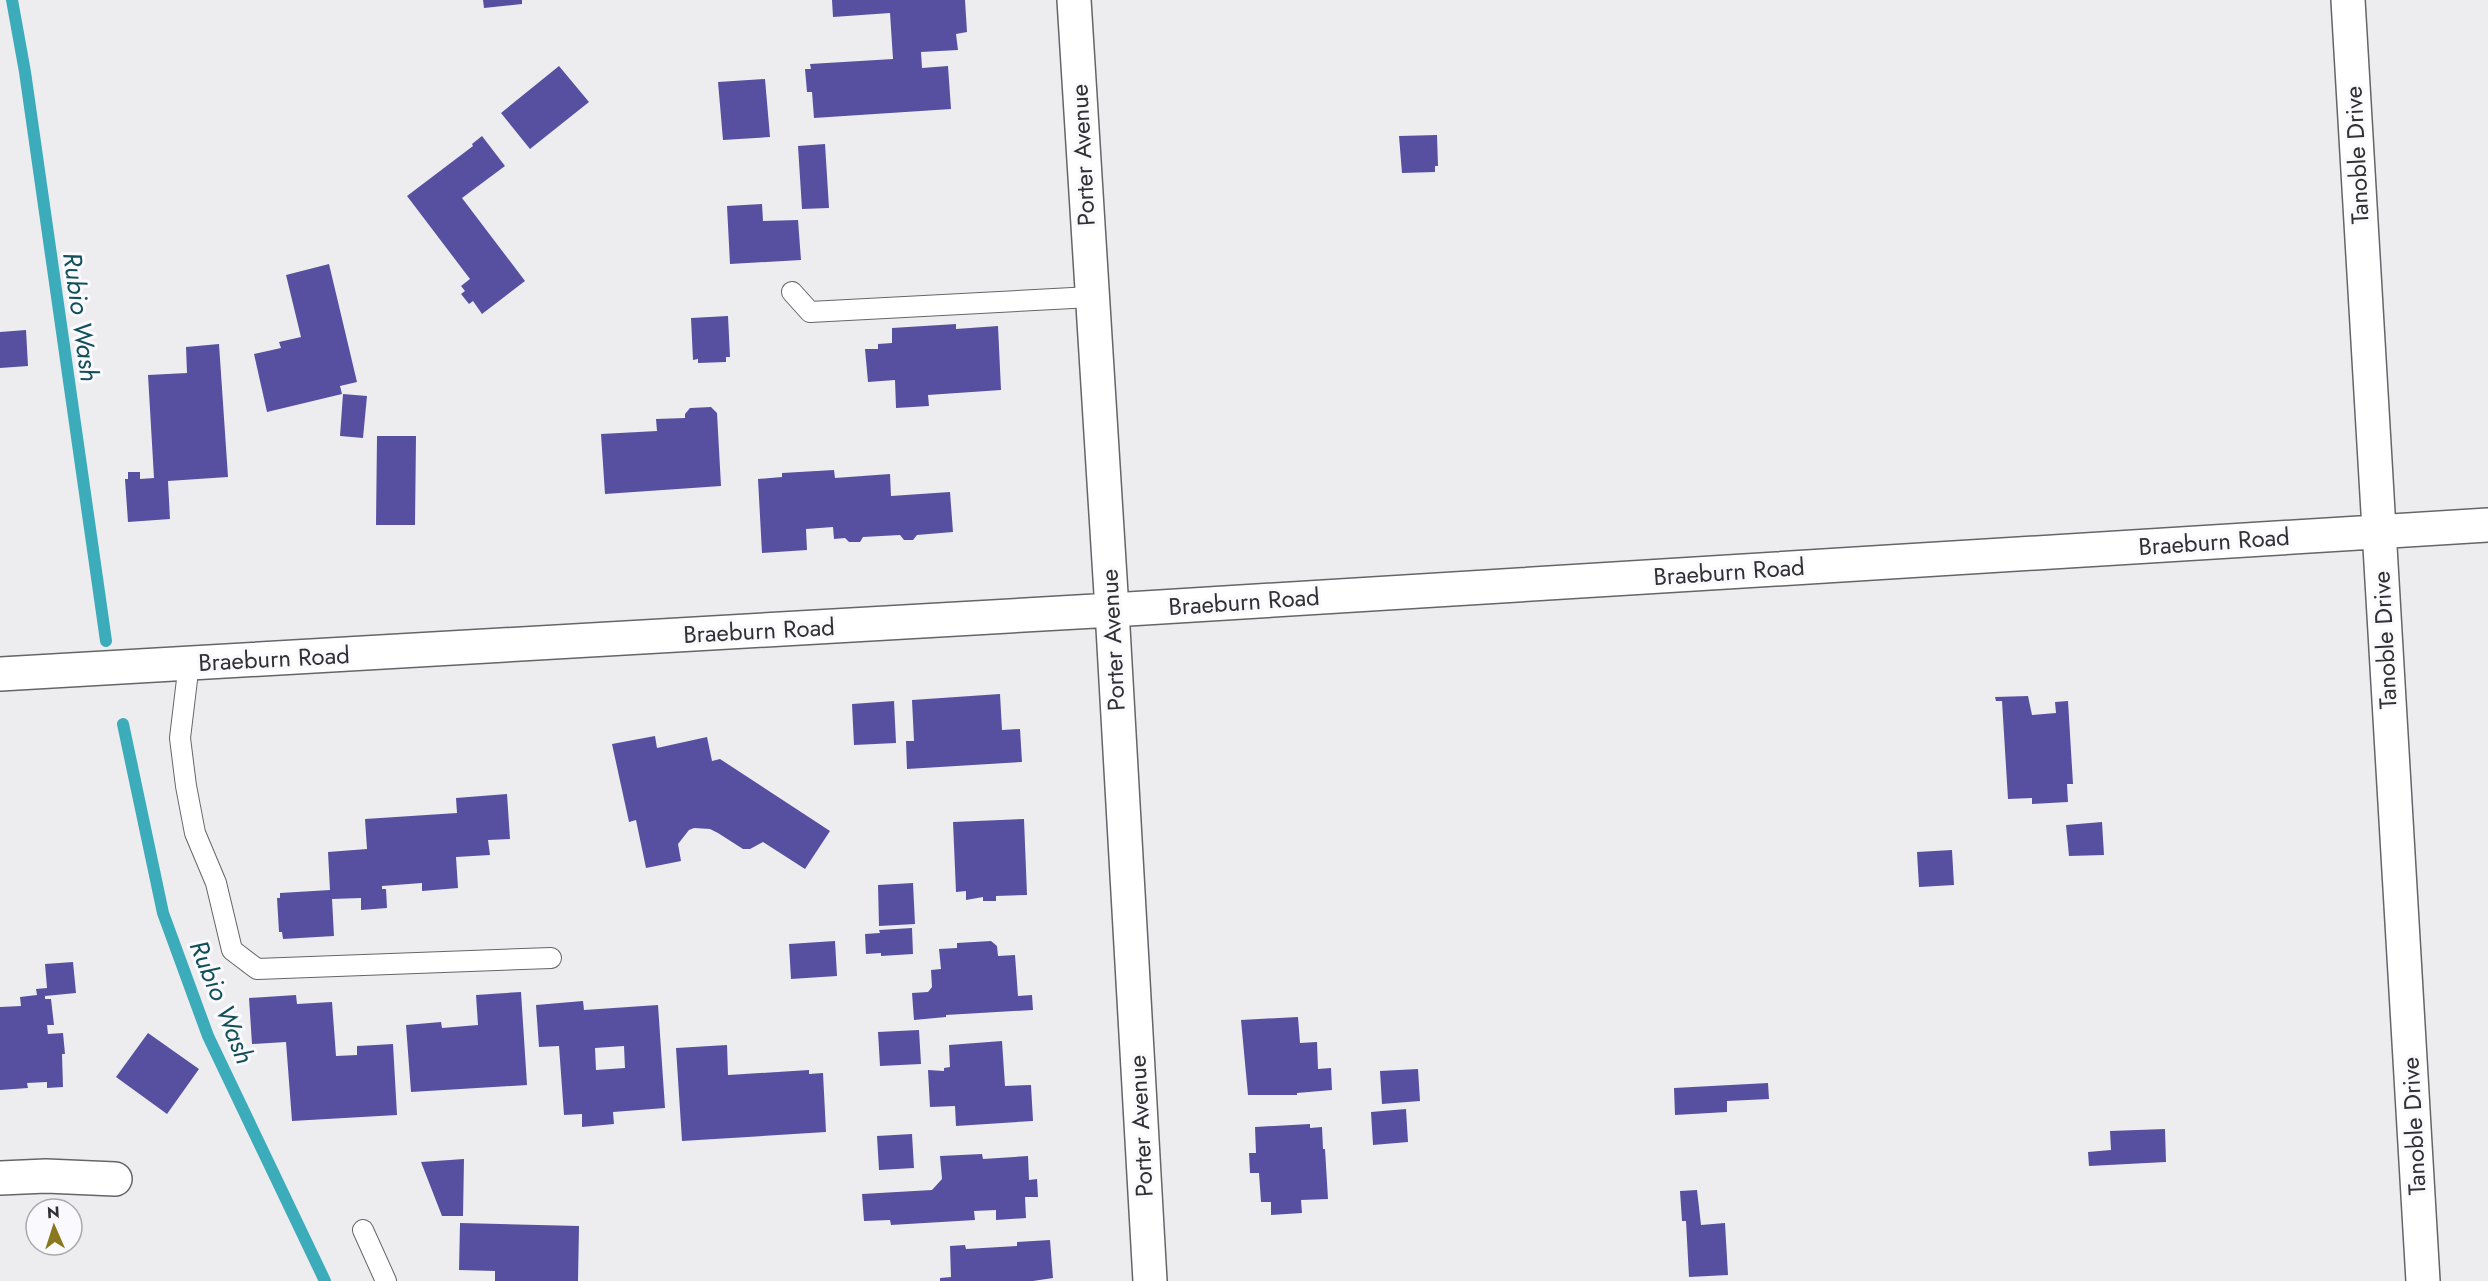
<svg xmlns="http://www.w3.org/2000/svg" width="2488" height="1281" font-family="Jost,sans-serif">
<rect width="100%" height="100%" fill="#ededf0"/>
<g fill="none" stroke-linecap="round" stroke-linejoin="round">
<path stroke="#3cabba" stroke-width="12" d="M12,0L25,72L106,641
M123,724L163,913L208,1036L325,1281"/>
</g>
<path fill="#5750a0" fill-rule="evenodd" d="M483,0H522V4L484,8Z
M832,0H965L967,32L956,34L958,50L921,52L922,68L948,66L951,109L814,118L812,92H807L805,69H811L810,64L893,59L890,13L833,17Z
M559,66L589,102L530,149L501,113Z
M765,79L770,137L723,140L718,82Z
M1437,135L1438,166H1435V172L1402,173L1399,136Z
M482,136L505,166L462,198L525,281L482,314L473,301L469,304L461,294L465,291L461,286L470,279L407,196L473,146L472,144Z
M825,144L829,208L802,209L798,146Z
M762,204L763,221L798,220L801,260L730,264L727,206Z
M329,264L357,382L340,386L342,394L267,412L254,354L281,348L279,342L301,337L286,275Z
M728,316L730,357H726V362L698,363V359L693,360L691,318Z
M956,324V329L998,326L1001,390L928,395L929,406L896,408L895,380L868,382L865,349H878V344L892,343V328Z
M26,330L28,366L0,368V332Z
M219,344L228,477L168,481L170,519L128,522L125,479H128V472H140V479L154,478L148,375L187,373L186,347Z
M343,394L367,396L363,438L340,436Z
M711,407L717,413L721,486L605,494L601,434L657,431L656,419L685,418V414L690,408Z
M377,436H416L415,525H376Z
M834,470L835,478L890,474L891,496L950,492L953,532L917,535L913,540H904L900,535L863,537L860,542H849L845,538L834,539L833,527L806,529L807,550L762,553L758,479L782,477V473Z
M1000,694L1002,730L1020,729L1022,762L907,769L906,741H914L912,700Z
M2028,696L2032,715L2056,713L2055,702L2068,701L2073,784H2067L2068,802L2032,804V798L2008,799L2002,701H1996L1995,697Z
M894,701L896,743L854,745L852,704Z
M655,736L657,748L707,737L712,761L720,759L830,831L805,869L763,842L750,849H743L718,833L710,829L694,828L689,830L678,844L681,861L646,868L636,820L629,822L612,744Z
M507,794L510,839L488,840L490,855L456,857L458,888L422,891V883L382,886V889H386L387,908L361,910V898L332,899L334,936L283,939L282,932H279L277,898H280V893L330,890L328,852L367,849L365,819L457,813L456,798Z
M1024,819L1027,895L996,896V901H983V897L966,900V891L956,892L953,822Z
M2102,822L2104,855L2069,856L2066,825Z
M1952,850L1954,885L1919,887L1917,852Z
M913,883L915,924L879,926L878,885Z
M912,928L913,954L881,956V953L866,954L865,934L880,933L879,930Z
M835,941L837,976L791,979L789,944Z
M991,941L997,946L998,956L1015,955L1018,996L1032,995L1033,1010L946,1015V1017L914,1020L912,993L928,992L932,987L931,970L941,969L939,949L957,948V943Z
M73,962L76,993L45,996V999H51L54,1025H47L48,1034L63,1033L65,1054H62L63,1087L47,1088V1082L27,1083L28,1088L0,1090V1007L21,1006L20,997L37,995L36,989L47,988L45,964Z
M521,992L527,1085L411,1092L406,1025L441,1022L442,1028L478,1025L476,995Z
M296,995L297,1004L332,1002L336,1056L357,1055V1046L393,1044L397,1115L292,1121L286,1042L252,1044L249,998Z
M583,1001L584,1010L658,1005L665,1108L613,1112L614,1124L582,1127V1114L564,1115L559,1046L539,1047L536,1005ZM624,1046L625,1068L596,1070L595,1048Z
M1298,1017L1300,1043L1317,1042L1318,1069L1331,1068L1332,1090L1297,1093V1095H1248L1241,1020Z
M919,1030L921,1064L880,1066L878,1032Z
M148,1033L199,1069L167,1114L116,1077Z
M1002,1041L1005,1086L1031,1085L1033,1121L956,1126L955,1106L930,1107L928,1070L944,1071V1068L950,1067L949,1045Z
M727,1045L728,1075L809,1070V1074L823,1073L826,1132L682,1141L676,1048Z
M1418,1069L1420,1101L1382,1104L1380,1071Z
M1768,1083L1769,1099L1727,1101V1112L1675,1115L1674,1088Z
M1406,1109L1408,1142L1373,1145L1371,1112Z
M1310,1124V1128L1322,1127L1323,1149H1325L1328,1199L1301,1200L1302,1213L1271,1215V1202H1261L1259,1173H1250L1249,1153H1256L1255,1127Z
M2165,1129L2166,1162L2089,1166L2088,1152L2111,1150L2110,1131Z
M912,1134L914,1168L879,1170L877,1136Z
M982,1154L983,1159L1028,1156L1029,1180L1037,1179L1038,1197H1025L1026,1218L996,1220V1210L974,1211L975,1220L891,1225L890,1220L864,1221L862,1194L932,1190L942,1179L940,1156Z
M464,1159L463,1216H442L421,1162Z
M1697,1190L1701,1225L1725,1223L1728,1275L1689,1277L1686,1221H1682L1680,1191Z
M460,1223L579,1226L578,1281H495V1271L459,1270Z
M1050,1240L1053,1278L1033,1281H940V1278L951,1277L950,1246L965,1245L966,1249L1017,1246V1242Z"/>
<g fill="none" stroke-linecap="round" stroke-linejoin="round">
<defs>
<path id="service" d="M792,292L810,312L1091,297
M189,663L180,738L186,786L195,833L216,883L232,950L257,969L551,958
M363,1230L386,1281"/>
<path id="minor" d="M1074,0L1112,610L1150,1281
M2348,0L2423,1281
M0,674L1112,610L2488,525
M0,1178L46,1176L115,1179"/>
</defs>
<use href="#service" stroke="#646567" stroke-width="22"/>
<use href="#minor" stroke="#646567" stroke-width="36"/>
<use href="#service" stroke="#fff" stroke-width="20"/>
<use href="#minor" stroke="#fff" stroke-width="33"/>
</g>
<g text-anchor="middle" stroke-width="6" stroke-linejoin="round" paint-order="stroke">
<g font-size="24" fill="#313133" stroke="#fafafe">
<text transform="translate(1083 155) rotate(-93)" y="8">Porter Avenue</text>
<text transform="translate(2357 155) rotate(-93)" y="8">Tanoble Drive</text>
<text transform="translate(2214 542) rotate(-4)" y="8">Braeburn Road</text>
<text transform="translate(1729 572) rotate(-4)" y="8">Braeburn Road</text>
<text transform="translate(1244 602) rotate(-4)" y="8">Braeburn Road</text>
<text transform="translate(759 631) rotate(-3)" y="8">Braeburn Road</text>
<text transform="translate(1113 640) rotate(-93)" y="8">Porter Avenue</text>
<text transform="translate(2385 640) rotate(-93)" y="8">Tanoble Drive</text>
<text transform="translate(274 659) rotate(-3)" y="8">Braeburn Road</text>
<text transform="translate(1141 1126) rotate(-93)" y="8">Porter Avenue</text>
<text transform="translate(2414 1126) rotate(-93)" y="8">Tanoble Drive</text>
</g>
<g font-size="26" font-style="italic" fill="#115059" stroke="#fafafe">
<text transform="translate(81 317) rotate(82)" y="9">Rubio Wash</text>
<text transform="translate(222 1002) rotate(68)" y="9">Rubio Wash</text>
</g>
</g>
<g transform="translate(54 1227) rotate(357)"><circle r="28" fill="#fafafe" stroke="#aaaaad" stroke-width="1.5"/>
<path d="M0-4.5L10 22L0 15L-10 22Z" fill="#89781d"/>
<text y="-9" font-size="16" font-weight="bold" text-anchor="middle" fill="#313133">N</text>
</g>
</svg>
